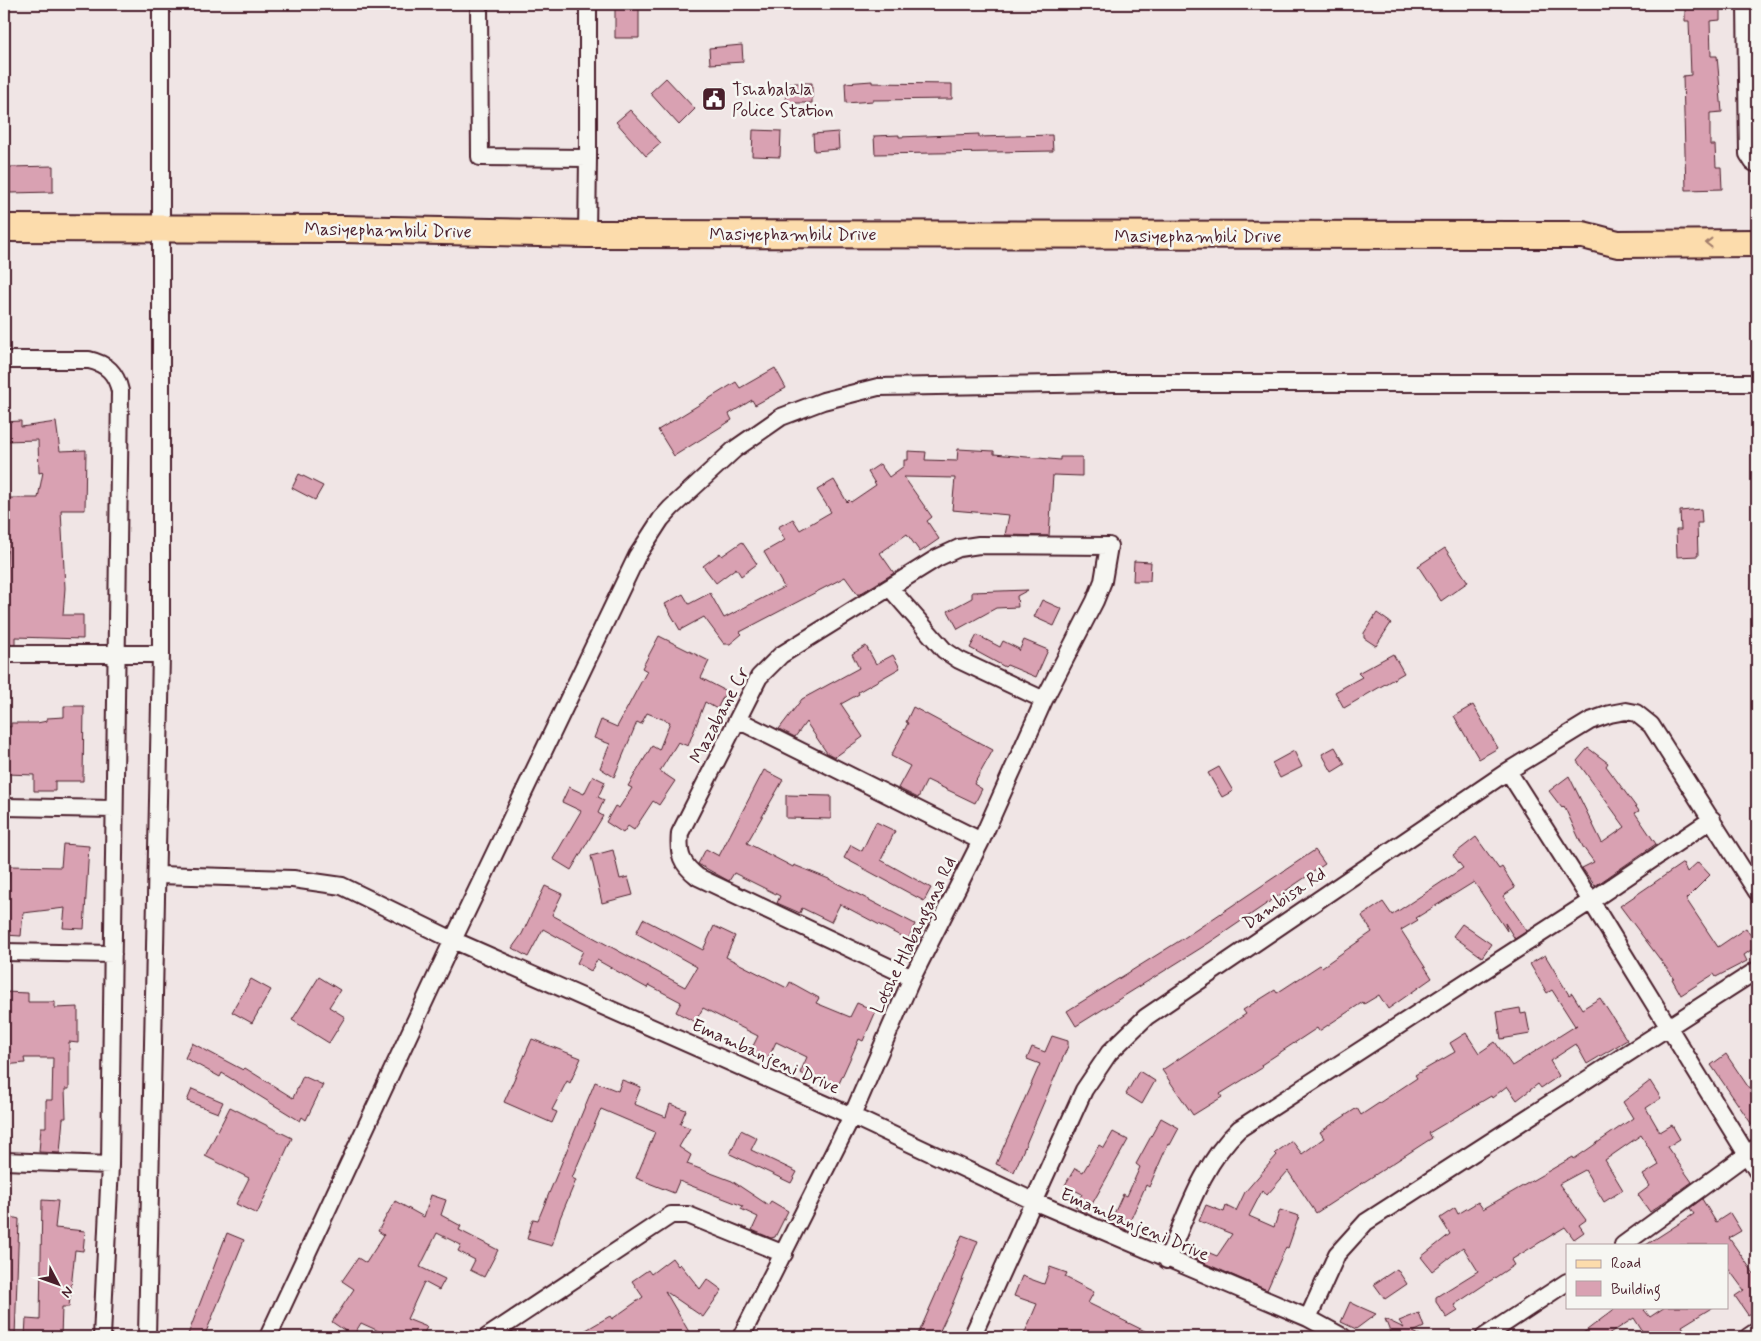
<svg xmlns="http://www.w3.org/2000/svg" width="1761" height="1341" font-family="Mynerve,sans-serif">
<rect width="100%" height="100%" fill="#f0e5e5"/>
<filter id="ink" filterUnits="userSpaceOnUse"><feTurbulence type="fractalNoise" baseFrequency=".02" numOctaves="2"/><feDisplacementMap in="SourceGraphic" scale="10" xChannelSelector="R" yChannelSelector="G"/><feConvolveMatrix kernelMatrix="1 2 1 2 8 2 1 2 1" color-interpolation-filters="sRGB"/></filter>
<g filter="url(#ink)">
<path fill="#d9a1b2" stroke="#4a1f2b" d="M615,4H639V38H615Z
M1685,4H1720V20L1710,21L1711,56H1717L1722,112L1710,113V145H1715L1716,167H1721L1722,189L1686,190L1683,76L1691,75L1689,21H1685Z
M742,45L743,62L710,64L709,48Z
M666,78L695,109L679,125L650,93Z
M872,81V83L952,84V99L873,100V101L846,103L845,83Z
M786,83H812V103H786Z
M630,110L661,143L646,156L616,122Z
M753,130L781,131L780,157L752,156Z
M838,132L839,149L814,151L813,134Z
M979,134V137L1052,135L1053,151L875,154L874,136L899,135V137Z
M53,166V192L10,193V167Z
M775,368L786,388L755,405L752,400L729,414L732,420L674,456L658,430L736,382L740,388Z
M21,421V427L56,422L60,451L86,450L85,510H61L65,588L63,615H83V639L15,637V644H4V590H6L9,498H38L43,472L39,473L38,440L4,441V422Z
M958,449L994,451V454L1060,460V457H1082V476L1053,475L1049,536L1005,535L1009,515L952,510L955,478L904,477L932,517L927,521L939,539L920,552L907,534L880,553L894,573L858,595L845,577L740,632L742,634L730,644H724L704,617L680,630L665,604L683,594L689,604L710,593L724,618L784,587L764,552L785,540L778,527L793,519L800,530L831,512L817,490L834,480L847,502L849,500L851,502L876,485L868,472L880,464L889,477L904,466V460H908V451L926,452L925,460L957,461Z
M299,474L323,486L315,500L292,488Z
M1701,509L1702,523H1697L1698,556L1677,557L1676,530H1681L1680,511Z
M742,542L757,564L741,576L736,568L716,583L703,566L720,553L722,556Z
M1445,548L1468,582L1441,601L1418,566Z
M1134,561L1151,562L1150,581H1133Z
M1028,590L1017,596L1018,607L996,608L958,629L948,611L972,598V592Z
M1042,600L1062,609L1054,626L1034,617Z
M1377,613L1391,623L1376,646L1364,638V633Z
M977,635L1000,647L1003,641L1019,649V651L1024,640L1048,650L1036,677L1007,665L1005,667L970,648Z
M659,636L709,661L701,678L726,691L717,709L705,702L688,746L678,742L660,771L675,781L659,805L653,801L634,830L628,826L623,833L606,822L615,806L619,808L632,788L628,786L652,746L659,750L670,722L647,713L641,724L637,722L614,777L600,768L610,744L594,738L601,720L617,727L647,671L642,668Z
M866,646L876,664L893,655L900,668L858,692L859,694L841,704L863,737L835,757L827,753L806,722L795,737L779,729L802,699L859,668L852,654Z
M1393,654L1404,673L1344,708L1335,692L1362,677L1358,673Z
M1473,705L1498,748L1479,759L1454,716Z
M64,706H84L83,781H55V791H34V775L7,774L9,740H5V726L11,727V723H37L47,721V718L64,717Z
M913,707L993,750L974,784L982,789L975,803L927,780L918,798L898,788L910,766L891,756L908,723L906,722Z
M1335,747L1345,764L1332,772L1322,754Z
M1588,748L1608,763L1606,766L1639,811L1635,813L1656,844L1595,886L1582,868L1594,862L1583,847L1564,806L1562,808L1549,791L1569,776L1602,843L1625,827L1577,761Z
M1294,751L1302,767L1280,778L1272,763Z
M1219,767L1233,791L1222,797L1208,773Z
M764,770L783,780L747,843L793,867L794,865L829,879L915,924L908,940L840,904L831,922L802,908L800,913L777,903L780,896L734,873L729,881L698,864L706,849L719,856Z
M593,776L605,782L598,797L604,800L598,813L603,816L571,870L553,859L581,811L562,802L569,787L584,794Z
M786,795L831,796V819L786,818Z
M876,822L895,831L881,860L931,888L924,901L844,858L851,845L862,851Z
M1476,837L1499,869L1502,867L1515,888L1503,896L1527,931L1515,939L1505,923L1507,931L1474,882L1416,918L1418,920L1401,930L1432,978L1388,1009L1379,995L1364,1004L1363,1002L1319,1031L1317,1028L1261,1065L1262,1068L1220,1094L1222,1097L1193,1115L1162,1070L1246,1014L1243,1010L1275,990L1277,993L1320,965L1322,967L1372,932L1362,916L1383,902L1392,915L1463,868L1453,855Z
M63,844L89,846L84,929L63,928L65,908L23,913L21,936L4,935L10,866L61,867Z
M613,850L620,879L628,877L633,895L602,903L591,856Z
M1315,850L1325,864L1209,943L1076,1026L1067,1011L1184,938Z
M1698,862L1710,875L1686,899L1718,947L1746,928L1757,946L1744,955L1747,961L1716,977L1714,974L1681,995L1672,979L1674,978L1620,906L1683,863L1687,872Z
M545,886L562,894L552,915L685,987L697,967L636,933L643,919L703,950L714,926L735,936L726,957L787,988L790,982L819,998L816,1003L850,1017L857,1003L876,1011L863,1041L859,1039L837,1088L800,1073L807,1057L776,1042L767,1061L750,1052L758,1036L703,1008L695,1022L676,1012L681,1002L649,985L647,988L597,960L591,971L577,963L583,951L543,929L528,957L512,948L522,934Z
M1462,924L1491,944L1482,957L1453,936Z
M1545,955L1569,995L1572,993L1582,1009L1600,998L1627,1040L1587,1064L1576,1044L1550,1061L1559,1076L1541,1088L1538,1084L1517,1100L1507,1086L1492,1098L1491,1096L1429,1133L1432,1138L1316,1213L1288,1171L1267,1195L1262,1191L1249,1216L1274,1227L1280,1210L1299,1216L1288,1248L1286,1247L1267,1290L1195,1259L1200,1249L1217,1256L1232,1234L1199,1221L1206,1205L1224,1212L1226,1206L1236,1211L1245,1192L1277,1155L1275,1153L1292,1141L1302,1154L1324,1138L1320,1132L1357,1108L1361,1115L1417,1078L1415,1075L1455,1052L1450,1043L1466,1033L1479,1053L1495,1042L1512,1066L1577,1025L1575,1026L1552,990L1547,993L1530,964Z
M319,977L340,990L329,1007L345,1017L329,1043L292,1020Z
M251,979L271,990L252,1023L232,1012Z
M4,992L28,993V1002H55V1008L78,1007V1043L69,1042V1089H65L66,1118H63L60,1153L39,1152L41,1127H46V1100H52L53,1058H24L25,1063L4,1065Z
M1520,1008L1521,1014L1526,1013L1530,1034L1501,1039L1497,1012Z
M1052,1036L1068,1041V1046L1014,1172L996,1164L1040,1064L1027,1059L1032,1047L1045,1052Z
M532,1039L581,1058L570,1083L567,1081L552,1110L557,1112L552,1123L504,1102Z
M192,1043L243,1070L245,1068L293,1098L303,1076L323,1085L306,1120L302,1117L300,1121L222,1073L220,1077L185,1058Z
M1726,1054L1757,1100V1132L1711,1065Z
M1139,1071L1155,1081L1142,1104L1126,1094Z
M622,1080L641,1087L634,1104L666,1117L670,1104L686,1110L680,1124L690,1128L679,1147L691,1155L687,1164L732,1181L768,1205L771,1201L788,1211L775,1237L771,1238L752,1230L758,1217L741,1209L743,1206L679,1181L674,1193L636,1178L655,1132L601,1109L572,1178L576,1180L560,1218L552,1246L527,1239L533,1219L538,1220L595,1082L618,1091Z
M1650,1081L1661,1098L1646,1108L1660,1132L1672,1125L1680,1139L1667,1147L1692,1182L1650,1212L1638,1195L1650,1186L1643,1175L1659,1165L1641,1135L1605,1160L1623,1190L1604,1202L1585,1170L1559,1184L1586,1220L1579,1225L1584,1232L1574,1239L1565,1227L1511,1260L1514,1265L1454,1305L1458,1311L1447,1318L1436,1302V1297L1478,1271L1463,1247L1432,1271L1421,1257L1450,1234L1440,1218L1455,1208L1458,1214L1478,1202L1483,1209L1573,1157L1574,1159L1633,1118L1623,1102Z
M192,1089L223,1102L218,1113L187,1101Z
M230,1107L292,1138L257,1214L236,1204L249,1178L205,1156Z
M1161,1118L1179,1128L1170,1145L1168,1144L1149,1187L1146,1185L1126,1230L1110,1223L1123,1194L1127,1196L1140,1167L1136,1164Z
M741,1130L757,1138L751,1150L797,1172L791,1183L730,1154Z
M1113,1132L1128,1140L1087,1213L1075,1206L1082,1194L1065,1185L1075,1168L1083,1172L1099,1145L1104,1148Z
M431,1195L446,1200L441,1215L461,1226L459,1230L498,1250L484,1277L470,1270L475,1260L458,1251L461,1245L437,1233L420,1267L445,1279L439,1290L424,1282L407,1319L427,1327L422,1337H392L361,1323L353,1336L332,1322L354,1289L342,1281L358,1258L366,1263L384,1235L378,1231L395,1201L424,1217Z
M1702,1199L1716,1222L1730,1213L1741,1231L1729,1238L1757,1278V1310L1748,1315L1735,1296L1744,1290L1727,1267V1245H1646L1694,1214L1690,1208Z
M42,1200L58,1201L55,1228L85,1231L83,1251L75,1250L69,1307H62L61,1337H25L26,1319L40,1320Z
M8,1216L19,1219L15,1337H4V1232Z
M227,1233L244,1240L204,1337H187Z
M962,1235L978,1241L952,1305L937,1337H917Z
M672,1258L678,1266L680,1264L700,1289L707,1279L722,1290L703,1317L665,1291L692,1337H574L610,1316L612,1319L643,1297L632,1281L648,1270L651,1274Z
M1050,1267L1067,1273L1065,1277L1094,1292L1088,1303L1157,1337H1023L1037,1304L1014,1296L1022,1276L1044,1284Z
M1397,1269L1407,1284L1385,1299L1374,1284Z
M1350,1302L1358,1306L1376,1314L1356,1329L1341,1322Z
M1617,1307H1648L1644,1310L1650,1317L1665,1307H1713L1682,1326L1685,1331L1675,1337H1646L1634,1318L1605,1337H1578Z
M1419,1313L1424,1327L1413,1332L1424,1337H1392L1385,1319L1404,1328L1399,1321Z"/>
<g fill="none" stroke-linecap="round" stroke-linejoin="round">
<defs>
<path id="minor" d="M479,4L480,157L588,158V4
M1746,4L1748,154L1753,162L1757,164
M587,234L588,158
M4,360H89C107,364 116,373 120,391L110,1165L102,1337
M890,588L944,650L959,660L1044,700
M4,654H161
M738,720L981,841
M1508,771L1591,901L1757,1171
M4,807L114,809
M158,875L293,879L342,886L453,940L852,1116L1033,1201L1308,1318L1343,1337
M4,952L113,954
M4,1161L110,1165
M1623,1245L1757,1147
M1167,1260C1187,1214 1202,1164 1239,1129L1591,901L1712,819
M1308,1318L1337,1254L1366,1222L1757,970
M147,1337L161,654V4
M268,1337L453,940L637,556L661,519L671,508L735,449L781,417L823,401L878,387L1113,383H1757
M487,1337L671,1215H688L784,1254
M741,1337L852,1116L912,978L981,841L1044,700L1095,601L1103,581L1109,546L979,545L959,548L937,558L781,655L759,677L680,833C678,854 681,864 698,877L912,978
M972,1337L1084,1090L1109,1053L1146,1017L1508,771L1590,721L1610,714L1626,711L1636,713L1651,725L1757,892
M1484,1337L1567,1282
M1748,1337L1757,1331"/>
<path id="primary" d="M4,228L342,229L587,234L1583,235L1618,244L1757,243"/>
</defs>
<use href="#minor" stroke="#4a1f2b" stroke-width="20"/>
<use href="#primary" stroke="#4a1f2b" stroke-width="30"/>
<use href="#minor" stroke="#f6f6f2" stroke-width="16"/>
<use href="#primary" stroke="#fcdcac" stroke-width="26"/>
</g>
<defs><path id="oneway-chevron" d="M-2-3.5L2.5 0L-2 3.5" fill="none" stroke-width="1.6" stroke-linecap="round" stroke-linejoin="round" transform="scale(1.25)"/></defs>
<use stroke="#a37e6c" href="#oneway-chevron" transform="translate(1709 243) rotate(180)"/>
</g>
<defs>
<symbol id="civic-square" viewBox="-11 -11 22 22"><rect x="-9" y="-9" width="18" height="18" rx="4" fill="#4a1f2b" stroke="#f6f6f2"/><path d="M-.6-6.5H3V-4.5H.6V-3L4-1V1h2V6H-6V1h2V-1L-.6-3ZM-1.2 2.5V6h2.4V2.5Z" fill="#fff"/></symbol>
</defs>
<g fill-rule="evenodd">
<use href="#civic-square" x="700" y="85" width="28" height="28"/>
</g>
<g text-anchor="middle" stroke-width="5" stroke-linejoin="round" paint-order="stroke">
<g font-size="18" fill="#4a1f2b" stroke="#f6f6f2" text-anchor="start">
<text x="732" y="95">Tshabalala<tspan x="732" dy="21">Police Station</tspan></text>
</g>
<g font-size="18" fill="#4a1f2b" stroke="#f6f6f2">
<text transform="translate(388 230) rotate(1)" y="6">Masiyephambili Drive</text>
<text x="793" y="240">Masiyephambili Drive</text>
<text x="1198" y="242">Masiyephambili Drive</text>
<text transform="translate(719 715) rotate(-62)" y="6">Mazabane Cr</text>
<text transform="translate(1284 898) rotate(-34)" y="6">Dambisa Rd</text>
<text transform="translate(913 935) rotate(-64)" y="6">Lotshe Hlabangana Rd</text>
<text transform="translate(766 1056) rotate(24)" y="6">Emambanjeni Drive</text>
<text transform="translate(1135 1224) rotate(23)" y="6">Emambanjeni Drive</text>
</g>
</g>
<rect width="1761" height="1341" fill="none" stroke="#f6f6f2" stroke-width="20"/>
<rect x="10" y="10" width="1741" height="1321" fill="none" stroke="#4a1f2b" stroke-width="2" filter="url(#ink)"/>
<rect x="1566" y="1244" width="162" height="65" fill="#f6f6f2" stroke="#b1a0a2"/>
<rect x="1576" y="1260" width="25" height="8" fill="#fcdcac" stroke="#b1a0a2"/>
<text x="1611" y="1268" font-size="15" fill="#4a1f2b">Road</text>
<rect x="1576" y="1281" width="25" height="15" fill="#d9a1b2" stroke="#b1a0a2"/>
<text x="1611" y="1294" font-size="15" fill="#4a1f2b">Building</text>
<g transform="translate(58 1284) rotate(131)" stroke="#f6f6f2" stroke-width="4" paint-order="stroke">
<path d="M0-4L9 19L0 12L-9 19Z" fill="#4a1f2b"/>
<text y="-8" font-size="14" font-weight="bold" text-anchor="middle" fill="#4a1f2b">N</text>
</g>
</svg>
